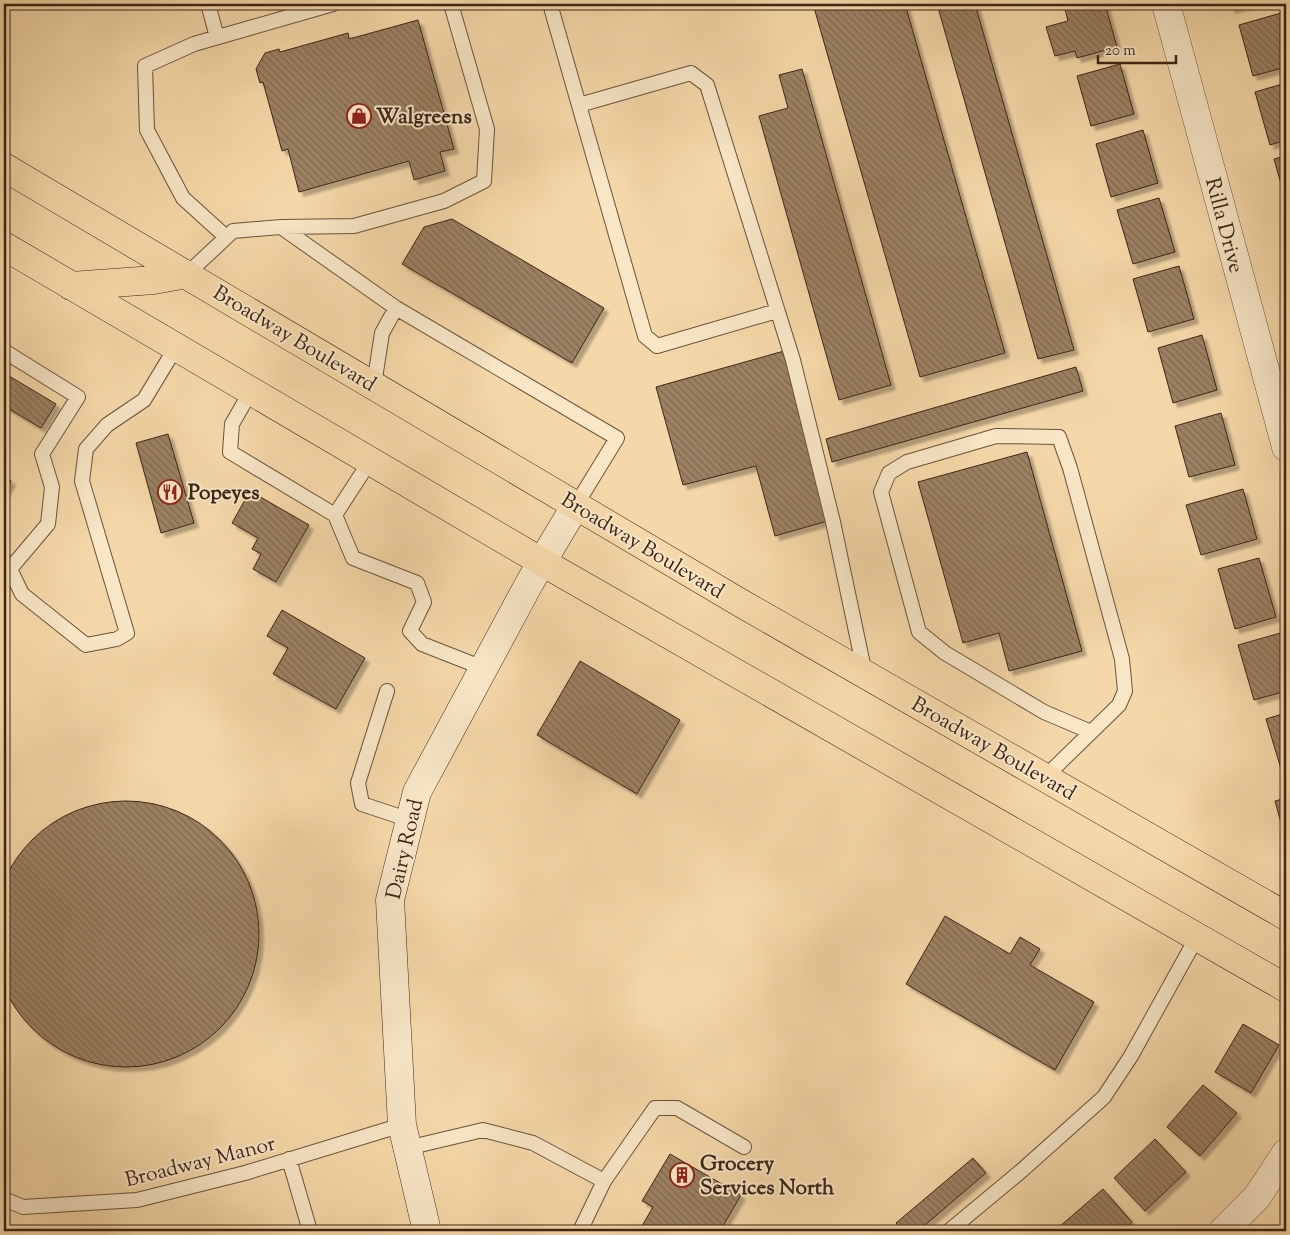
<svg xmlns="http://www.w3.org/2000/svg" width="1290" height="1235" font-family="'Sorts Mill Goudy',serif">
<defs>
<pattern id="building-back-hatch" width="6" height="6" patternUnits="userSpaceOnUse" patternTransform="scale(1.25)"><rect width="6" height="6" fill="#9c8263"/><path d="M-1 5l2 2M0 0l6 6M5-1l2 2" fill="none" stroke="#806a51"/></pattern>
<filter id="shadow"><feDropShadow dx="4.5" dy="4.5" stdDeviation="1" flood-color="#0004"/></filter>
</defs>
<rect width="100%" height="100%" fill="#f5d8a9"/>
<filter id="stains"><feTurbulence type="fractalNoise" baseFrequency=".004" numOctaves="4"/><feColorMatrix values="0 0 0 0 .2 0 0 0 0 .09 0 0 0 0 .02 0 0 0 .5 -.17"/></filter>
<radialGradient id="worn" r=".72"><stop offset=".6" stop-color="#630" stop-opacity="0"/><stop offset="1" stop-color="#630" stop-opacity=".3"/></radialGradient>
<path fill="url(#building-back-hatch)" stroke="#3c2517" filter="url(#shadow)" d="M813,4H905L1005,353L920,377Z
M937,4H975L1074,350L1038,359Z
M1069,4H1105L1117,47L1077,58L1075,51L1055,56L1046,27L1068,21L1064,5Z
M1229,4H1250L1231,9Z
M1281,13L1286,32V67L1253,76L1239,25Z
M418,20L454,149L440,152L445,171L414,180L409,161L299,192L288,149L282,151L263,82L260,83L256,69L265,53L279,49L280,52L348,33L349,39Z
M1120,64L1134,114L1091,126L1077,76Z
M802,69L891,385L839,400L759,116L788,108L779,75Z
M1286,83V140L1270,145L1255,92Z
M1143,130L1158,183L1111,197L1096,144Z
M1286,156V202L1274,159Z
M1159,198L1175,252L1133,264L1117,210Z
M452,219L604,308L572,363L402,264L424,227Z
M1179,266L1194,319L1148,332L1133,279Z
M1202,335L1217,390L1173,403L1158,348Z
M784,351L831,520L775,536L756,466L683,485L656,387Z
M1076,367L1083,391L832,462L826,439Z
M4,373L56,404L41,428L4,406Z
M1221,413L1235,465L1189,477L1175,426Z
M168,434L194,523L161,533L136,443Z
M1027,452L1082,651L1009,671L999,633L963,643L918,482Z
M4,476L11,481L4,494Z
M1243,489L1257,539L1201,555L1186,505Z
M250,491L309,525L276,582L253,569L261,554L252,549L258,538L232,523Z
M1259,558L1276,617L1235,629L1218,569Z
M282,610L365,658L336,709L273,674L288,648L267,636Z
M1284,632L1286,641V691L1254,700L1238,645Z
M580,661L680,720L637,794L537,735Z
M1286,713V771L1282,772L1266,719Z
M1286,798V841L1275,801Z
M-7 934a133 133 0 1 1 266 0a133 133 0 1 1-266 0Z
M945,916L1010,954L1020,937L1040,949L1030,965L1094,1002L1055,1070L906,984Z
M1243,1024L1279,1045L1251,1093L1215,1072Z
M1203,1085L1237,1113L1200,1156L1167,1127Z
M1155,1139L1186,1172L1145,1211L1114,1178Z
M670,1154L741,1195L720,1231H639L653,1207L642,1201Z
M973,1158L986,1173L918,1231H904L896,1223Z
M1103,1189L1132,1222L1121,1231H1063L1059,1227Z"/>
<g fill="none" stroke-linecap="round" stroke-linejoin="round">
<defs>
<path id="lane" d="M208,4L217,37
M550,4L645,336L657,346L777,311
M579,105L691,73L707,85L793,360L833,522L865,674
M281,227L396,308L617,438L576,505
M226,237L183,198L147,130L145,66L194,44L333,4
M187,274L233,231L281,227L354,226L444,201L484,181L487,129L451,4
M4,351L78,397L42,454L52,487L48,524L10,569
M374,385L382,333L396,308
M251,391L232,424L230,452L335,515
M370,461L335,515L353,558L417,583L424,602L410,631L422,644L483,668
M4,565L10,569L22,594L86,645L117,639L127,633L82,481L86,449L107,425L144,400L176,347
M387,691L358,783L362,804L410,820
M1045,777L1119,705L1125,691L1122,659L1070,468L1059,437L996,436L907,462L889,473L881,492L919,632L945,653L1044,712L1091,732
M407,1148L483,1130L533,1143L604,1181L580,1231
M289,1159L310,1231
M604,1181L655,1108H677L744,1147
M4,1199L23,1207L137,1200L245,1173L402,1125
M949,1231L1020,1172L1104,1097L1131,1056L1197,937"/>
<path id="street" d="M1166,4L1286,447
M1223,1231L1257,1197L1286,1153"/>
<path id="secondary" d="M427,1231L402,1125L390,900L417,792L530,582L576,505"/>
<path id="primary" d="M4,167L739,602L1286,916
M4,246L542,562L1286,988
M71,286L154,280L187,274"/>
</defs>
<use href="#lane" stroke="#6a523c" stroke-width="16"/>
<use href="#street" stroke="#6a523c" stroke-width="29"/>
<use href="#secondary" stroke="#3c2517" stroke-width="29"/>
<use href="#primary" stroke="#3c2517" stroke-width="29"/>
<use href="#lane" stroke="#f8e6c7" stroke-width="14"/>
<use href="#street" stroke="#f8e6c7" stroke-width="28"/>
<use href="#secondary" stroke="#f8e6c7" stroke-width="28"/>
<use href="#primary" stroke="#f5d8a9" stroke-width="28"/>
</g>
<defs>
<symbol id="shop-ring" viewBox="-11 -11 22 22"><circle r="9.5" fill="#f8e6c7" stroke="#8f2418" stroke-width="1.5"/><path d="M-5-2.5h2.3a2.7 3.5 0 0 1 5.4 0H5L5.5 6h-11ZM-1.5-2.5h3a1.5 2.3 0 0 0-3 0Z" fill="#8f2418"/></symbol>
<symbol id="restaurant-ring" viewBox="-11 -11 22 22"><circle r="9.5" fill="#f8e6c7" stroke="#8f2418" stroke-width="1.5"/><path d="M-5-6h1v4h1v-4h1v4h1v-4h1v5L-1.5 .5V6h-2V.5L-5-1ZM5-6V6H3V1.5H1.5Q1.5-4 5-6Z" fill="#8f2418"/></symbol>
<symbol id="building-ring" viewBox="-11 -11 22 22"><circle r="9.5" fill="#f8e6c7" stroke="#8f2418" stroke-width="1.5"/><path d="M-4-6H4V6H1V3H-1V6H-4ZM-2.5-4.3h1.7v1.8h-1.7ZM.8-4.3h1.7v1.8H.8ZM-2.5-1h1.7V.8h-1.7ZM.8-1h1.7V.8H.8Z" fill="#8f2418"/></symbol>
</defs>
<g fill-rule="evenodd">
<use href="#shop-ring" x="345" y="102" width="28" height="28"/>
<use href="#restaurant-ring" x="156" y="478" width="28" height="28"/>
<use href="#building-ring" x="668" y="1161" width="28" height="28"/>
</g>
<g text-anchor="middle" stroke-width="4" stroke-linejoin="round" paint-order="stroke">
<g font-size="21" font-weight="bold" fill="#3c2517" stroke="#f8e6c7" text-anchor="start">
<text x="376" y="123">Walgreens</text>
<text x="188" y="499">Popeyes</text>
<text x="700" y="1170">Grocery<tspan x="700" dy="24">Services North</tspan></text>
</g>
<g font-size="21" fill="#3c2517" stroke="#f8e6c7">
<text transform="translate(1225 225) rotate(75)" y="7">Rilla Drive</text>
<text transform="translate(295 338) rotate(31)" y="7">Broadway Boulevard</text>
<text transform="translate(643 545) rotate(31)" y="7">Broadway Boulevard</text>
<text transform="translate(994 748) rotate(30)" y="7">Broadway Boulevard</text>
<text transform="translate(404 849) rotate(-77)" y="7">Dairy Road</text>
<text transform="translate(200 1161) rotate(-14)" y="7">Broadway Manor</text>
</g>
</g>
<rect width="1290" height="1235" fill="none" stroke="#f5d8a9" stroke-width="20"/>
<rect x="5" y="5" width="1280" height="1225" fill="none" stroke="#3c2517" stroke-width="2.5"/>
<rect x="10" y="10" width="1270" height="1215" fill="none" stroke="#3c2517"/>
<path d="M1098 55v8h78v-8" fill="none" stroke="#3c2517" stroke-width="2.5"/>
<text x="1105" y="55" font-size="15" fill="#3c2517" stroke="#f8e6c7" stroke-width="4" paint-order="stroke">20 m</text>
<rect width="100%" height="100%" filter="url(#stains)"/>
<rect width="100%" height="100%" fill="url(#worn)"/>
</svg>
